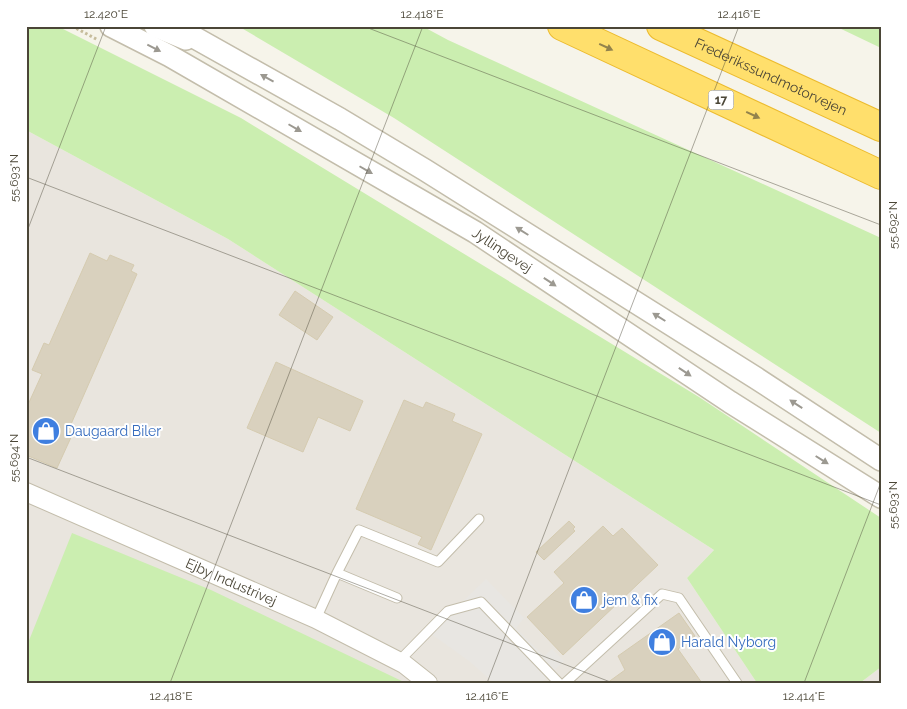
<svg xmlns="http://www.w3.org/2000/svg" width="907" height="709" font-family="Raleway,sans-serif">
<rect width="100%" height="100%" fill="#f6f4ea"/>
<path fill="#e9e5de" d="M26,130L228,239L714,550L687,578L757,683H26Z
M881,667V683H860Z"/>
<path fill="#cbeeb0" d="M26,26H57L241,118L699,397L881,518V667L860,683H757L687,578L714,550L228,239L26,130Z
M238,26H422L448,40L881,238V433L394,118Z
M835,26H881V48Z
M72,533L211,590L406,683H26V648Z"/>
<path fill="#e8e6e2" d="M486,579L524,618L516,628L544,656L552,649L564,661L541,683H494L469,661L430,633Z"/>
<path fill="#d9d1be" stroke="#d5cbb0" d="M90,253L107,261L110,255L134,265L131,271L137,274L68,431L73,433L57,468L26,455V409L42,374L32,370L44,343L49,345Z
M295,291L333,317L317,340L279,315Z
M276,362L363,401L350,431L318,417L303,452L247,428Z
M404,400L423,408L426,402L455,414L452,421L482,434L431,550L418,544L422,537L356,509Z
M569,521L575,527L573,529L575,531L544,560L536,552Z
M603,526L613,536L622,528L658,565L563,655L527,617L564,583L554,572Z
M679,613L695,636L678,649L702,683H607L625,670L618,656Z"/>
<g fill="none" stroke-linecap="round" stroke-linejoin="round">
<defs>
<path id="service" d="M337,573L359,530L438,562L479,519
M316,619L337,573L397,598
M399,661L448,611L481,602L559,683
M565,683L662,594L679,598L737,683"/>
<g id="minor">
<path id="s1" d="M26,492L316,619L404,664L428,683"/>
</g>
<g id="tertiary">
<path id="s2" d="M111,26L170,56L475,232L730,402L881,497"/>
<path d="M155,26L186,39"/>
<path d="M174,26L340,119L425,170L756,378L881,460"/>
</g>
<g id="motorway">
<path d="M562,26L881,175"/>
<path id="s3" d="M661,26L881,127"/>
</g>
</defs>
<use href="#service" stroke="#c3bdab" stroke-width="11"/>
<use href="#minor" stroke="#c3bdab" stroke-width="20"/>
<use href="#tertiary" stroke="#c3bdab" stroke-width="24"/>
<use href="#motorway" stroke="#ecbb2e" stroke-width="30"/>
<path stroke="#c6bc9b" stroke-width="3" stroke-dasharray="2.5 2.5" stroke-linecap="butt" d="M72,26L98,40"/>
<use href="#service" stroke="#fff" stroke-width="9"/>
<use href="#minor" stroke="#fff" stroke-width="18"/>
<use href="#tertiary" stroke="#fff" stroke-width="21"/>
<use href="#motorway" stroke="#ffdf6c" stroke-width="28"/>
</g>
<defs><path id="oneway-solid" d="M-6-.8H1V-3.2L6.5 0L1 3.2V.8H-6Z" transform="scale(1.25)"/></defs>
<g fill="#93834c">
<use href="#oneway-solid" transform="translate(606 47) rotate(25)"/>
<use href="#oneway-solid" transform="translate(753 115) rotate(25)"/>
</g>
<g fill="#9c9991">
<use href="#oneway-solid" transform="translate(154 48) rotate(27)"/>
<use href="#oneway-solid" transform="translate(267 78) rotate(-151)"/>
<use href="#oneway-solid" transform="translate(295 128) rotate(30)"/>
<use href="#oneway-solid" transform="translate(366 170) rotate(30)"/>
<use href="#oneway-solid" transform="translate(522 231) rotate(-148)"/>
<use href="#oneway-solid" transform="translate(550 282) rotate(34)"/>
<use href="#oneway-solid" transform="translate(659 317) rotate(-148)"/>
<use href="#oneway-solid" transform="translate(685 372) rotate(34)"/>
<use href="#oneway-solid" transform="translate(796 404) rotate(-147)"/>
<use href="#oneway-solid" transform="translate(822 460) rotate(32)"/>
</g>
<path fill="none" stroke="#4b4637" stroke-width="1" stroke-opacity="0.45" d="M363,26L881,225M26,177L881,505M26,234L106,26M26,457L613,683M170,683L423,26M487,683L739,26M804,683L881,482"/>
<defs>
<symbol id="shop-disc" viewBox="-11 -11 22 22"><circle r="9.5" fill="#3f7fe0" stroke="#fff"/><path d="M-5-2.5h2.3a2.7 3.5 0 0 1 5.4 0H5L5.5 6h-11ZM-1.5-2.5h3a1.5 2.3 0 0 0-3 0Z" fill="#fff"/></symbol>
</defs>
<g fill-rule="evenodd">
<use href="#shop-disc" x="30" y="415" width="32" height="32"/>
<use href="#shop-disc" x="568" y="584" width="32" height="32"/>
<use href="#shop-disc" x="646" y="626" width="32" height="32"/>
</g>
<g text-anchor="middle" stroke-width="4" stroke-linejoin="round" paint-order="stroke">
<rect fill="#fff" stroke="#817e73" stroke-width="1" x="708.5" y="90.5" width="25" height="19" rx="4"/>
<g font-size="12" font-weight="bold" fill="#4b4637">
<text x="721" y="104">17</text>
</g>
<g font-size="14" fill="#4b4637" stroke="#fff">
<text dy="5" stroke="none"><textPath href="#s3" startOffset="121">Frederikssundmotorvejen</textPath></text>
<text dy="5" stroke="none"><textPath href="#s2" startOffset="451">Jyllingevej</textPath></text>
<text dy="5" stroke="none"><textPath href="#s1" startOffset="224">Ejby Industrivej</textPath></text>
</g>
<g font-size="14" fill="#366cbe" stroke="#fff" text-anchor="start">
<text x="65" y="436">Daugaard Biler</text>
<text x="603" y="605">jem &amp; fix</text>
<text x="681" y="647">Harald Nyborg</text>
</g>
</g>
<rect width="907" height="709" fill="none" stroke="#ffffff" stroke-width="55"/>
<rect x="28" y="28" width="852" height="654" fill="none" stroke="#4b4637" stroke-width="2"/>
<g font-size="12" text-anchor="middle" fill="#4b4637">
<text x="106" y="18">12.420°E</text>
<text x="422" y="18">12.418°E</text>
<text x="739" y="18">12.416°E</text>
<text transform="translate(14 178) rotate(-90)" y="4">55.693°N</text>
<text transform="translate(893 225) rotate(-90)" y="4">55.692°N</text>
<text transform="translate(14 458) rotate(-90)" y="4">55.694°N</text>
<text transform="translate(893 505) rotate(-90)" y="4">55.693°N</text>
<text x="171" y="700">12.418°E</text>
<text x="487" y="700">12.416°E</text>
<text x="804" y="700">12.414°E</text>
</g>
</svg>
